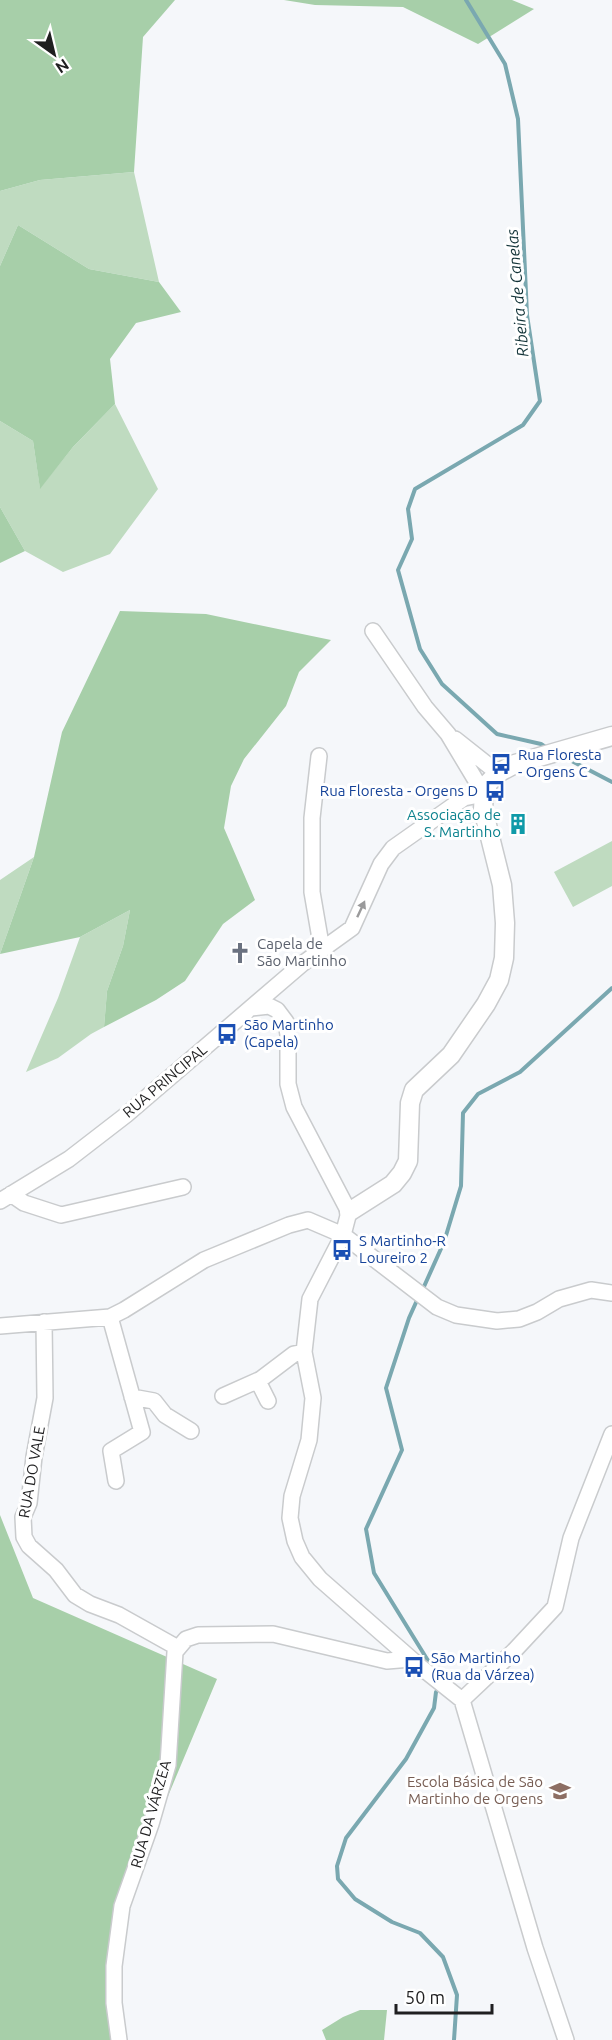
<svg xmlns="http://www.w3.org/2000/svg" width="612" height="2040" font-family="Ubuntu,sans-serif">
<rect width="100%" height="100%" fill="#f5f7fa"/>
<path fill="#bfdbc0" d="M134,172L159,282L89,269L18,225L0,266V191L40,180Z
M115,404L158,489L110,554L63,572L25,551L0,507V421L33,441L40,488L73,447Z
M612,841V886L573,907L554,872Z
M34,857L0,954V880Z
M130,910L123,946L107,991L104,1027L91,1034L58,1058L26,1072L58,998L80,937Z"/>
<path fill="#a7cfa9" d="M0,0H175L143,37L134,172L40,180L0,191Z
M284,0H512L534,9L478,44L403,7L315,5Z
M18,225L89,269L159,282L181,312L136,323L110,359L115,404L73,447L40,489L33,441L0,421V266Z
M0,507L25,551L0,563Z
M120,611L206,614L331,640L299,672L286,706L244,759L231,786L224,828L255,900L223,924L185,981L156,1000L104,1027L107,991L123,946L130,910L80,937L0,954L34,857L62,732Z
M0,1515L33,1598L217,1679L122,1906L123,2040H0Z
M360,2010H387L384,2040H326L322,2030L343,2017Z"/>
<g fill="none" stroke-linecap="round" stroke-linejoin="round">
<path stroke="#7aa8b0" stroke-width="4" d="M466,0L505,64L518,119L527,315L540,401L523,425L415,489L408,509L412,539L398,570L420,649L442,684L497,734L541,744L547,748
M564,757L612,782
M422,1291L444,1242L461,1186L463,1113L478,1094L520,1072L612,988
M418,1298L409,1318L386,1388L402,1450L366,1529L374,1573L427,1659L438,1672
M436,1692L434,1708L406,1759L346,1838L337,1866L338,1879L355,1899L392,1922L420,1933L443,1957L457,1995L454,2040"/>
<defs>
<path id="minor" d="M455,739L498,773
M319,756L312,818V892L322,950
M251,1008L269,1006L277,1010L286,1022L288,1035V1084L294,1107L349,1212L343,1235L310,1299L304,1352L313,1398L309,1440L292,1496L290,1518L295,1541L302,1557L320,1579L418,1665L462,1700L535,1948L566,2040
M11,1194L24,1203L61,1215L183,1187
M0,1201L69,1159L126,1115L302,964L352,928L381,864L393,848L464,798L484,794L448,734L425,707L373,631
M110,1317L142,1432L111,1451L116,1481
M44,1322L45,1398L34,1457L29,1503L23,1517L24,1537L29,1546L56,1570L75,1595L90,1604L119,1615L178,1648
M0,1326L110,1317L124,1310L204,1260L289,1225L308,1220L343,1235L437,1307L456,1315L497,1321L519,1319L537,1312L559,1299L591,1290L612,1293
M258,1381L268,1401
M223,1396L261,1379L294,1354L304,1352
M132,1397L154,1401L165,1415L191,1431
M462,1700L514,1651L555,1607L571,1538L612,1434
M119,2040L114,2003V1966L122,1906L151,1824L168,1765L175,1652L186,1639L198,1635L273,1634L387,1661L411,1659"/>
<path id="tertiary" d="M349,1212L393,1184L402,1173L408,1161L410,1103L414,1090L451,1055L486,1004L499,980L504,958L505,923L502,885L483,809L484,794L489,782L498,773L515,764L612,736"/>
</defs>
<use href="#minor" stroke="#c9cbcd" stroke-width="18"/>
<use href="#tertiary" stroke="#c9cbcd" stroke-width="21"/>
<use href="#minor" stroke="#fff" stroke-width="15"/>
<use href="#tertiary" stroke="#fff" stroke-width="18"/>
</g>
<defs><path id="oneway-solid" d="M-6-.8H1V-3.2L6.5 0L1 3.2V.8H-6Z" transform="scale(1.5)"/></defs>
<use fill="#9a9a9b" href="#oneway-solid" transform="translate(361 909) rotate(-65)"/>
<defs>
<symbol id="bus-bare" viewBox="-9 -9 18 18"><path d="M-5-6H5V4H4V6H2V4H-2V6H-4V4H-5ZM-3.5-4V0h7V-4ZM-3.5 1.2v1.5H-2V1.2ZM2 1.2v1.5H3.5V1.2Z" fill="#1a4fb4" stroke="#fff" stroke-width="2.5" paint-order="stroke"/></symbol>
<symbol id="building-bare" viewBox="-9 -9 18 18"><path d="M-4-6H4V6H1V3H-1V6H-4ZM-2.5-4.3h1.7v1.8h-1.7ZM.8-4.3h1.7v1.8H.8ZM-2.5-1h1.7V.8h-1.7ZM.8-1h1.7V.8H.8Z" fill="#0f9aa8" stroke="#fff" stroke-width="2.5" paint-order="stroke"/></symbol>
<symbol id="church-bare" viewBox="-9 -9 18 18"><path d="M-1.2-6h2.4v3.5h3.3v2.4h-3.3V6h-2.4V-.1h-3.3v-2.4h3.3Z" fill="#6b7280" stroke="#fff" stroke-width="2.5" paint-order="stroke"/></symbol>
<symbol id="school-bare" viewBox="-9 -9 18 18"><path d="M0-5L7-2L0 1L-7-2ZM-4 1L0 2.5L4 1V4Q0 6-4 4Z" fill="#8d6e63" stroke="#fff" stroke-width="2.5" paint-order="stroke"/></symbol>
</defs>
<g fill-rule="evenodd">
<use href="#bus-bare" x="486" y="749" width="30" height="30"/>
<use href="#bus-bare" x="480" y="776" width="30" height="30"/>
<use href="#building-bare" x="503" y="809" width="30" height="30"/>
<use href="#church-bare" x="225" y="938" width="30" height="30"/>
<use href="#bus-bare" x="212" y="1019" width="30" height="30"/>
<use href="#bus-bare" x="327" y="1235" width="30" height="30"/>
<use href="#bus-bare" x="399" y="1652" width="30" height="30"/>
<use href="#school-bare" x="545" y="1776" width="30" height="30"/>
</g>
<g text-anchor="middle" stroke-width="6" stroke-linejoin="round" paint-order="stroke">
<g font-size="15" fill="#164399" stroke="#fff" text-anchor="start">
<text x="518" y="760">Rua Floresta<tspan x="518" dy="17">- Orgens C</tspan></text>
<text x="478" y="796" text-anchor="end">Rua Floresta - Orgens D</text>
<text x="244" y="1030">São Martinho<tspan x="244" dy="17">(Capela)</tspan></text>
<text x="359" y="1246">S Martinho-R<tspan x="359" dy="17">Loureiro 2</tspan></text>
<text x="431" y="1663">São Martinho<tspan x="431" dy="17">(Rua da Várzea)</tspan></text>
</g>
<g font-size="15" fill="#0d838f" stroke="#fff" text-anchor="end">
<text x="501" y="820">Associação de<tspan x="501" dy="17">S. Martinho</tspan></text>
</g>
<g font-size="15" fill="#5b616d" stroke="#fff" text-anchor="start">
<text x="257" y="949">Capela de<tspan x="257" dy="17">São Martinho</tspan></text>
</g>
<g font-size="15" fill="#1f1f20" stroke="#fff">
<text transform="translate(165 1081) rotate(-40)" y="5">RUA PRINCIPAL</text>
<text transform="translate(32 1472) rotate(-80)" y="5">RUA DO VALE</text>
<text transform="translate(151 1814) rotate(-74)" y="5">RUA DA VÁRZEA</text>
</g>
<g font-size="15" fill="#785e54" stroke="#fff" text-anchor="end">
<text x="543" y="1787">Escola Básica de São<tspan x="543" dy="17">Martinho de Orgens</tspan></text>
</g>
<g font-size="16" font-style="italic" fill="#123338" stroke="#fff">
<text transform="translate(517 293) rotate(-95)" y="6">Ribeira de Canelas</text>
</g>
</g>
<g transform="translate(54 54) rotate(146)" stroke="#ffffff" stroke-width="4.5" paint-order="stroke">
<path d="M0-4.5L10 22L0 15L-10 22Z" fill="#1f1f20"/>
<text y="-9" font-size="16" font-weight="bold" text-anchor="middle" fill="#1f1f20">N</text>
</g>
<path d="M396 2004v9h96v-9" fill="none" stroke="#1f1f20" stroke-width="3"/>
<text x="405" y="2004" font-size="18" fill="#1f1f20" stroke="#ffffff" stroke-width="4.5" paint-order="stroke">50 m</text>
</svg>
